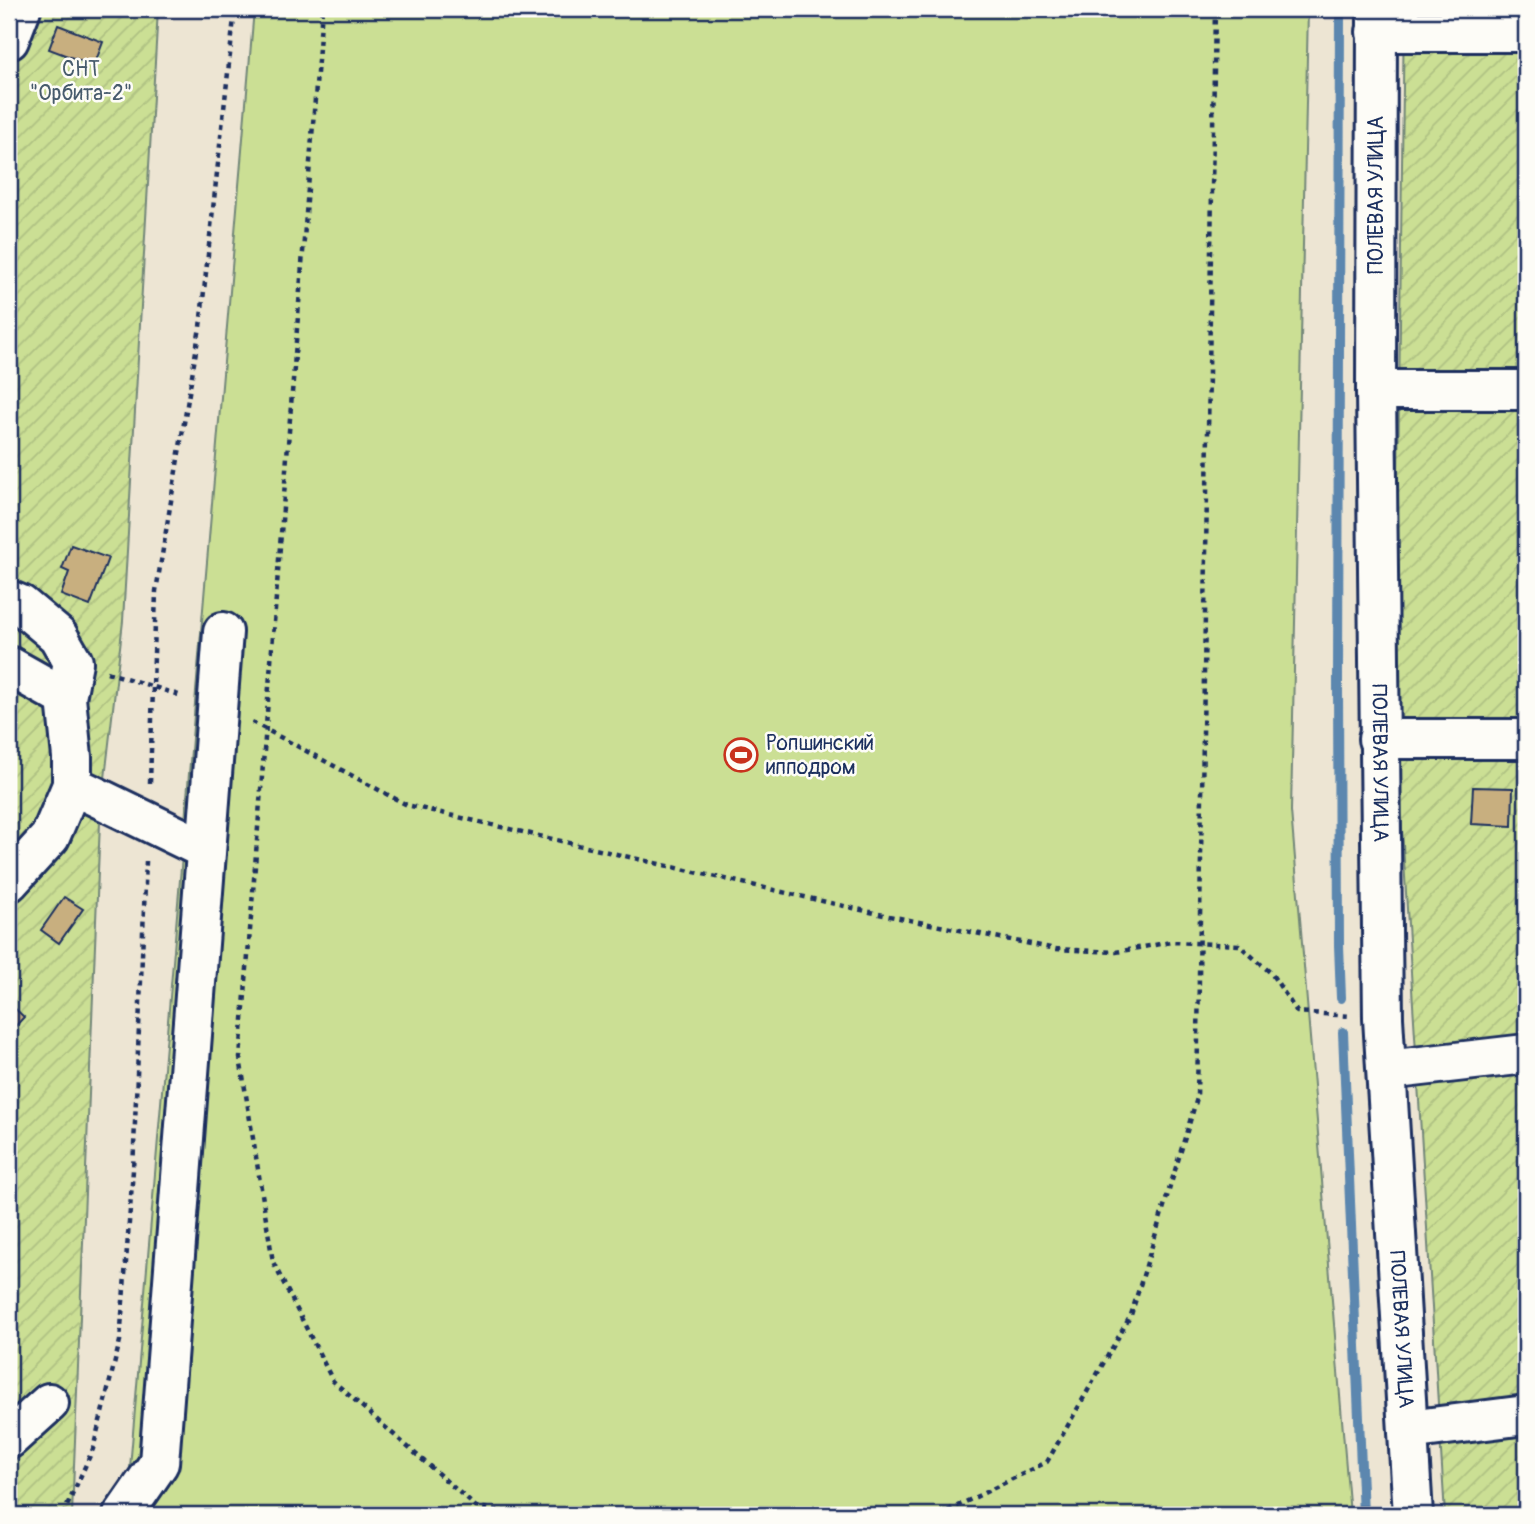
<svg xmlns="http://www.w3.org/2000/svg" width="1535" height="1524" font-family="Pangolin,sans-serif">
<defs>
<pattern id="garden-furrows" width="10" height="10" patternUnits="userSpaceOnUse" patternTransform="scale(1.75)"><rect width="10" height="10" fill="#cbdf94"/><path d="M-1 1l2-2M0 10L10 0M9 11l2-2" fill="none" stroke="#aec082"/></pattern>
</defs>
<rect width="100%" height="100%" fill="#ede5d3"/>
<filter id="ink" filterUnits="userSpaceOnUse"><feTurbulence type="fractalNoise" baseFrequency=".0143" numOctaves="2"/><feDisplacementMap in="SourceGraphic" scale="14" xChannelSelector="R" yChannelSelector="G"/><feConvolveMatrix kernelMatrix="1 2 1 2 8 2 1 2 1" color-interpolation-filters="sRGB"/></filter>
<g filter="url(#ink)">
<path fill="#cbdf94" stroke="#738779" stroke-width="2" d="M254,9H1308L1291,811L1350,1515H126Z"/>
<path fill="url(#garden-furrows)" stroke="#738779" stroke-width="2" d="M9,9H158L123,621L100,822L72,1515H9Z
M1404,9H1526V1515H1445L1395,717Z"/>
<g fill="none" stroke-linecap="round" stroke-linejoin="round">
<path stroke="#5b87af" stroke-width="10" d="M1340,9L1338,682L1339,945L1341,998
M1343,1032L1363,1515"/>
</g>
<path fill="#c8af7f" stroke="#1b2f5e" stroke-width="2" d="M58,25L103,42L94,66L49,49Z
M71,545L108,558L90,606L61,595L69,572L62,569Z
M1473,787L1513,788L1512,826L1471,824Z
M64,897L83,909L59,943L41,930Z
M10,1004L24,1017L9,1033V1005Z"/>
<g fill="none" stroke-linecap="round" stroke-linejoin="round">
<defs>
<g id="minor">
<path id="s1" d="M1377,9L1376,390L1383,1018L1413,1515"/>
<path d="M1376,32H1526"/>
<path d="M9,40L21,9"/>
<path d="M1376,390H1526"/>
<path d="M9,600L21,605L58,636L73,662L66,698L72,757V785L50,837L9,882"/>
<path d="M9,666L66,698"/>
<path d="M1378,739H1526"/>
<path d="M72,785L206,850"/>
<path d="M1387,1070L1526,1054"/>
<path d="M1408,1430L1526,1415"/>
<path d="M9,1439L49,1403"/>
<path d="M123,1515L159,1463L223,632"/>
</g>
</defs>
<use href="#minor" stroke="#1b2f5e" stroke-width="44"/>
<path stroke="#1b2f5e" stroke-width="4.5" stroke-dasharray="5 5" stroke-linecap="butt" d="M322,9L240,1058L273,1262L333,1381L476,1507L530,1515
M107,672L182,696
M252,722L407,805L642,860L879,914L1056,949L1116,952L1171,942L1239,945L1271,973L1297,1012L1350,1016
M150,783L156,591L200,327L235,9
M63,1515L93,1449L120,1341L133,1170L146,861
M939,1515L1047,1462L1131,1315L1197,1098L1215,9"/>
<use href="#minor" stroke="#fdfcf7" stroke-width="38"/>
</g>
</g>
<defs>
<symbol id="stadium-ring" viewBox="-11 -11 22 22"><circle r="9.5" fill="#fdfcf7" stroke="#c8321e" stroke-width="1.5"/><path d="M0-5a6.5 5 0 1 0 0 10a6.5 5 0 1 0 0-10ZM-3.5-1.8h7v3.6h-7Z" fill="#c8321e"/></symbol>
</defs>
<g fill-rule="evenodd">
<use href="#stadium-ring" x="722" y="736" width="38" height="38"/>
</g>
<g text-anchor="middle" stroke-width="5" stroke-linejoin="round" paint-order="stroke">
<g font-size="21" fill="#475b6c" stroke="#fdfcf7">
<text x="81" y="76">СНТ<tspan x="81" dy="24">"Орбита-2"</tspan></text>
</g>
<g font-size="21" fill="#1b2f5e" stroke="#fdfcf7">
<text transform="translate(1376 195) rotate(-90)" y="7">ПОЛЕВАЯ УЛИЦА</text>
<text dy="7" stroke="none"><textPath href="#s1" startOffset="754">ПОЛЕВАЯ УЛИЦА</textPath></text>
<text dy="7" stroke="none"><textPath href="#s1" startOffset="1321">ПОЛЕВАЯ УЛИЦА</textPath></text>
</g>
<g font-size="21" fill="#1b2f5e" stroke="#fdfcf7" text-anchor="start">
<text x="766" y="750">Ропшинский<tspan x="766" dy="24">ипподром</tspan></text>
</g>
</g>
<rect width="1535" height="1524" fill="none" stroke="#fdfcf7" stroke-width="35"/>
<rect x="18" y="18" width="1500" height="1489" fill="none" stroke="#1b2f5e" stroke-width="2.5" filter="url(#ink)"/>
</svg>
